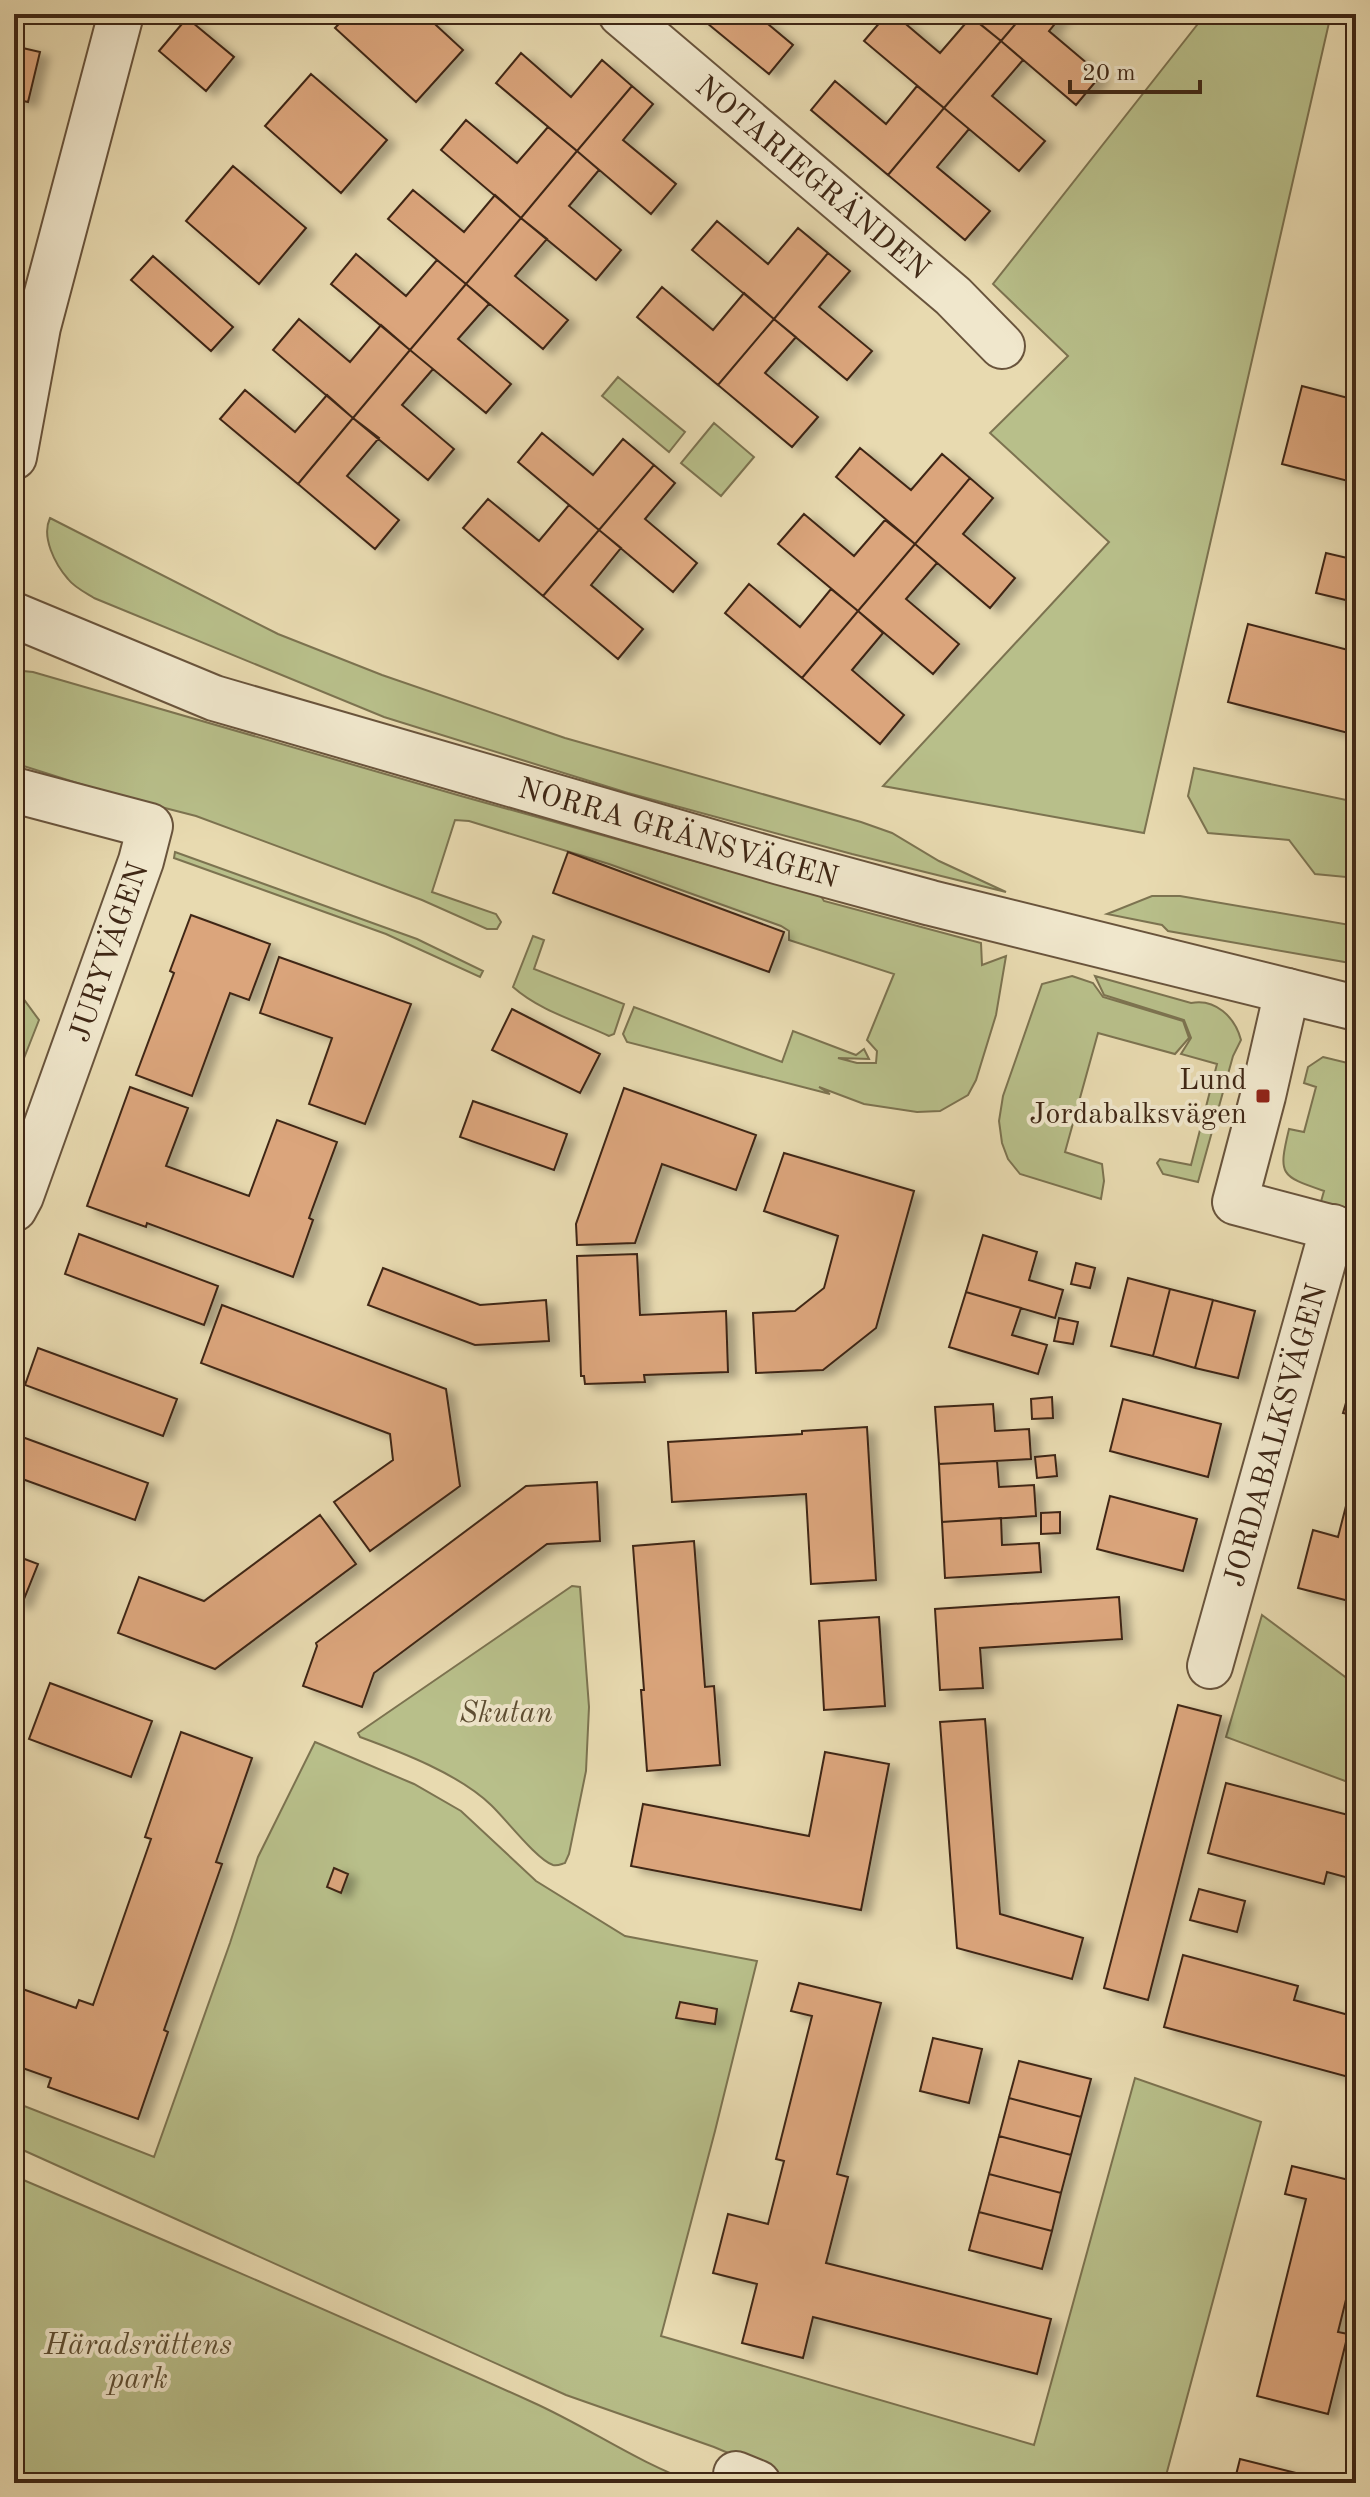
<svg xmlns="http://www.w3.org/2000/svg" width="1370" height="2497" font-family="'Old Standard TT',serif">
<defs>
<filter id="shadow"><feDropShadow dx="9" dy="5" stdDeviation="4" flood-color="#0004"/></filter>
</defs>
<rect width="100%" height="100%" fill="#e8dab0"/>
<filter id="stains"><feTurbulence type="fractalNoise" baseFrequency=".0025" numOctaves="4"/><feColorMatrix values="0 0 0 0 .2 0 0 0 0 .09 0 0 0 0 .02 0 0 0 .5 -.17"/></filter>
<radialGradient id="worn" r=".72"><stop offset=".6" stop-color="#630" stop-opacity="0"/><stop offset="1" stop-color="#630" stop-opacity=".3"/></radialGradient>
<path fill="#b8bf8a" stroke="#7c7350" stroke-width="2" d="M1183,14H1331L1144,833L883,786L1109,542L990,433L1068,356L993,284L1197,25Z
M618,377L685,432L669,452L602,396Z
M714,423L754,457L721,496L681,463Z
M50,518L278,634L382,675L565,738L861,822L892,833L939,861L1006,892L852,854L628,793L384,717L94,598C86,593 74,587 68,579C55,564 41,537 50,518Z
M23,671L33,672L461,796L821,896L824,901L981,943L982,965L1006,956L996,1015L976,1080L968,1095L940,1111L917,1112L864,1104L819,1087L830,1094L627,1042L623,1034L634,1007L782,1062L793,1031L856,1055L864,1049L869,1059L838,1058L857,1063H876L877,1051L867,1040L894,974L789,940V931L781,926L609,864L469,821L455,820L432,892L496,914L501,922L497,929H487L422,900L196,816L118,796L14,763V674Z
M1194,768L1356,802V878L1315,874L1289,840L1208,833L1188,796Z
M175,852L417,939L483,971L480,977L386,934L174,858Z
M1152,896H1180L1356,926V964L1168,931L1162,925L1107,914Z
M533,936L544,940L534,969L624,1004L614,1034L609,1036C577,1021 540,1011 513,987Z
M1072,976L1093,983L1103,997L1183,1021L1189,1038L1175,1054L1098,1033L1065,1152L1102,1164L1104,1181L1101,1199L1020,1174L1008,1159L1002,1143L999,1121L1003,1096L1042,984Z
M1095,976L1191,1003C1215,998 1235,1017 1241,1040L1233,1056L1198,1182L1163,1174L1157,1163L1160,1159L1191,1165L1217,1064L1181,1054L1191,1038L1184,1020L1104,995Z
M14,992L20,994L39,1020L15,1081Z
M1323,1057L1356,1065V1214L1320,1205L1324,1191C1280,1176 1278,1175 1289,1129L1304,1132L1316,1087L1304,1083L1308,1067Z
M572,1586L580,1587L589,1707L586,1771L569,1854L565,1863C561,1864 558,1866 553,1865C537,1860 505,1818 491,1805C459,1774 401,1752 360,1737L358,1733Z
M1262,1615L1356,1685V1785L1226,1737Z
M315,1742L414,1784L461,1811L536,1881L625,1936L757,1961L715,2131L661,2336L1034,2445L1135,2078L1261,2122L1164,2483H799L714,2447L566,2395L14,2146V2102L154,2157L230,1943L258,1857Z
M14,2176C188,2250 361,2325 532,2402C588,2427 638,2463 695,2483H14Z"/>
<path fill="#dba57b" stroke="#3f2715" stroke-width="2" filter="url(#shadow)" d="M348,14H424L463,50L416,102L335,28Z
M696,14H756L793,45L769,74Z
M887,14H894L940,53L971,17L1001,41L944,108L864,41Z
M968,14H1024L1001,41Z
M1024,14H1063L1049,31L1101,75L1076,105L1001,41Z
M187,18L234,57L206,91L159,51Z
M1001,41L1023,60L992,96L1045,141L1019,171L944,108Z
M14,46L40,52L28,102L14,99Z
M521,53L571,97L602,60L632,86L577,151L496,83Z
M311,74L387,140L341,193L265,126Z
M835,81L886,124L917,86L944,108L888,175L811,110Z
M632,86L653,104L623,140L676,184L651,214L577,151Z
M944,108L969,129L937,167L990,211L965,240L888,175Z
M466,120L517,163L548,127L577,151L521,218L441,150Z
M577,151L599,170L569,206L621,250L596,280L521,218Z
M233,166L306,228L259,284L186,221Z
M413,190L464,232L495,195L521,218L466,284L388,219Z
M521,218L547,239L515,276L568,320L543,349L466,284Z
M717,221L768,264L798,228L828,253L774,319L692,250Z
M828,253L850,271L819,307L872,351L847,380L774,319Z
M356,254L406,296L437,260L466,284L410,350L331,284Z
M153,256L233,327L211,351L131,280Z
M466,284L489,304L458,339L511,384L486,413L410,350Z
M662,287L713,330L744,293L774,319L718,385L637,317Z
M299,319L350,362L381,325L410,350L353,418L273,350Z
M774,319L796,337L765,373L818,417L792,447L718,385Z
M1356,329V362L1348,360Z
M410,350L433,369L402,405L454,449L428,480L353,418Z
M1302,386L1356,400V483L1282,464Z
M245,390L295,432L327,395L353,418L298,484L220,419Z
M353,418L379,438L347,476L399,520L375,549L298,484Z
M542,433L593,475L623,439L654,465L599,530L518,462Z
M860,448L911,490L942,454L970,478L915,544L836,477Z
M654,465L675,483L645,519L697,563L673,592L599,530Z
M970,478L993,498L963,534L1015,578L990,608L915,544Z
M488,499L539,541L569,505L599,530L543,596L463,528Z
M804,514L854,556L885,520L915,544L858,611L778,544Z
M599,530L621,548L591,585L643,629L618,659L543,596Z
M915,544L937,563L906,599L959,644L933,674L858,611Z
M1326,553L1356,560V575L1350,601L1316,593Z
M749,584L800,627L831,589L858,611L802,678L725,613Z
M858,611L883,633L852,670L904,715L880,744L802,678Z
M1248,624L1356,652V735L1228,702Z
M568,852L784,932L769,972L553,893Z
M191,915L270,944L249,1000L230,993L192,1096L136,1075L174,973L170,971Z
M279,957L411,1004L365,1124L309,1104L332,1038L260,1013Z
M512,1009L600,1054L580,1093L492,1050Z
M130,1087L188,1108L166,1166L249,1196L277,1120L337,1142L309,1218L313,1220L293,1277L147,1223L146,1227L87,1206Z
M624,1088L756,1135L736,1190L662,1164L635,1243L577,1245L576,1224Z
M473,1101L567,1134L554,1170L460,1137Z
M784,1153L914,1191L876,1328L823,1370L756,1373L753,1313L795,1311L824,1288L838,1236L764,1211Z
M79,1234L218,1286L204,1325L65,1274Z
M983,1235L1037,1252L1029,1280L1063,1290L1055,1318L966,1292Z
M637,1254L640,1315L726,1311L728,1372L644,1375L645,1382L585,1384L584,1376H581L577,1256Z
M1076,1263L1095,1268L1090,1288L1071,1284Z
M383,1268L480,1305L546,1300L549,1341L475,1345L368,1305Z
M1128,1278L1170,1289L1153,1356L1111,1346Z
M1170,1289L1213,1300L1195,1368L1153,1356Z
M966,1292L1021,1308L1012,1335L1047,1345L1038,1374L949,1347Z
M1213,1300L1255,1311L1238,1378L1195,1368Z
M222,1305L446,1389L460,1486L370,1551L334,1502L393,1460L390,1434L201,1363Z
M1059,1318L1078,1322L1073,1344L1054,1341Z
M38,1348L177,1399L163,1436L25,1385Z
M1356,1369V1416L1343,1413Z
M1052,1397L1053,1418L1032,1419L1031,1399Z
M1123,1399L1221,1424L1208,1477L1110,1451Z
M993,1404L995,1431L1029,1429L1031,1459L939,1464L935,1407Z
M867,1427L876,1580L811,1584L806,1494L672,1502L668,1442L802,1434V1431Z
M14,1434L148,1483L135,1520L14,1476Z
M1055,1455L1057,1476L1037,1478L1035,1457Z
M997,1461L999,1487L1034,1485L1036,1516L942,1522L939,1464Z
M597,1482L600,1541L547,1544L374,1673L362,1707L303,1686L317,1646L316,1643L526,1486Z
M1110,1496L1197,1519L1183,1571L1097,1549Z
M1347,1502L1356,1505V1591L1353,1602L1298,1588L1313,1530L1338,1537Z
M1060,1512V1533L1041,1534V1513Z
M320,1515L356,1564L215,1669L118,1633L139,1577L204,1601Z
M1001,1518L1002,1545L1039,1543L1041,1572L945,1578L942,1522Z
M694,1541L705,1687L714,1686L720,1765L647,1771L641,1690H644L633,1546Z
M14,1555L38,1564L22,1604L14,1601Z
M1119,1597L1122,1639L980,1648L983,1688L940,1690L935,1609Z
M879,1617L885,1706L824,1710L819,1621Z
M50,1683L152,1721L131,1777L29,1739Z
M1178,1705L1221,1716L1148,2000L1104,1988Z
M985,1719L1000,1914L1083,1938L1072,1979L957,1948L940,1722Z
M181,1732L252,1758L216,1862L222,1864L164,2030L168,2032L138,2119L48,2087L51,2078L14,2065V1986L76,2008L79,2000L93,2005L151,1839L145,1837Z
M825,1752L889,1764L861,1910L631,1866L643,1804L809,1836Z
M1226,1783L1356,1817V1880L1327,1872L1324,1884L1208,1853Z
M334,1868L348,1874L341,1893L327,1887Z
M1199,1889L1245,1901L1237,1932L1190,1920Z
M1183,1955L1298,1986L1294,2000L1356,2017V2079L1164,2027Z
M799,1983L881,2003L837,2174L848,2177L826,2263L1051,2319L1037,2374L813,2317L803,2358L742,2343L757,2284L713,2273L728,2214L768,2224L784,2161L776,2159L812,2016L791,2011Z
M680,2002L717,2009L715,2024L676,2018Z
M933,2038L982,2049L969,2103L920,2091Z
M1019,2061L1091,2079L1081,2117L1009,2098Z
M1009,2098L1081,2117L1071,2155L999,2136Z
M999,2136L1071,2155L1061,2193L989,2174Z
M1292,2166L1349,2180L1348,2188L1356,2190V2259L1338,2332L1348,2334L1328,2414L1257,2396L1306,2199L1285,2194Z
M989,2174L1061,2193L1052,2231L979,2212Z
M979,2212L1052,2231L1042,2269L969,2250Z
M1240,2459L1312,2477L1335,2483H1234Z"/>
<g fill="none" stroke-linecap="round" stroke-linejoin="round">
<defs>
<g id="minor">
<path id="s1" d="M621,14L953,296L1002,346"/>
<path d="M14,457L38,327L121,14"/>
<path id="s2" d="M14,615L214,698L780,862L931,903L1356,1008"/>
<path d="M14,790L150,826L141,861L21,1196L14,1209"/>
<path d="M1287,991L1263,1096L1235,1202L1356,1234"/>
<path id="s3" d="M1210,1666L1333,1227"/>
<path d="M736,2474L758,2483"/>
</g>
</defs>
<use href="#minor" stroke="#69543c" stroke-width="48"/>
<use href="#minor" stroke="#f0e7cc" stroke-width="44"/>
</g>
<rect fill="#8f2418" stroke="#f0e7cc" stroke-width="3" x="1255" y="1088" width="16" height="16" rx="4"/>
<g text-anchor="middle" stroke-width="8" stroke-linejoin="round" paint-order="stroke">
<g font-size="30" fill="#3f2715" stroke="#f0e7cc">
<text dy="10" stroke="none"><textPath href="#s1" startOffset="252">NOTARIEGRÄNDEN</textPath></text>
<text dy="10" stroke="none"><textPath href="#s2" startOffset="700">NORRA GRÄNSVÄGEN</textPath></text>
<text transform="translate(108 952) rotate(-71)" y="10">JURYVÄGEN</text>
<text dy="10" stroke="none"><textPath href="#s3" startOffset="240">JORDABALKSVÄGEN</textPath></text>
</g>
<g font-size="30" fill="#3f2715" stroke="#f0e7cc" text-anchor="end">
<text x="1247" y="1089">Lund<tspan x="1247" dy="34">Jordabalksvägen</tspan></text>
</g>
<g font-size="30" font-style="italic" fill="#5d4d32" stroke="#f0e7cc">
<text x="506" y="1722">Skutan</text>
<text x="138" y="2354">Häradsrättens<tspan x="138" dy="34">park</tspan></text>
</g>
</g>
<rect width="1370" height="2497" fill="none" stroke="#e8dab0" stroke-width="48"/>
<rect x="16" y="16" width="1338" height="2465" fill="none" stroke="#3f2715" stroke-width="4"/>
<rect x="24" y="24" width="1322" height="2449" fill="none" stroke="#3f2715" stroke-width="2"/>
<path d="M1070 80v12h130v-12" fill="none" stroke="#3f2715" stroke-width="4"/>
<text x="1082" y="80" font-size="24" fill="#3f2715" stroke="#f0e7cc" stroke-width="6" paint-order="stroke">20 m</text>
<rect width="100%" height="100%" filter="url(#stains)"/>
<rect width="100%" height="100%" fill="url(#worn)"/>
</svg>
